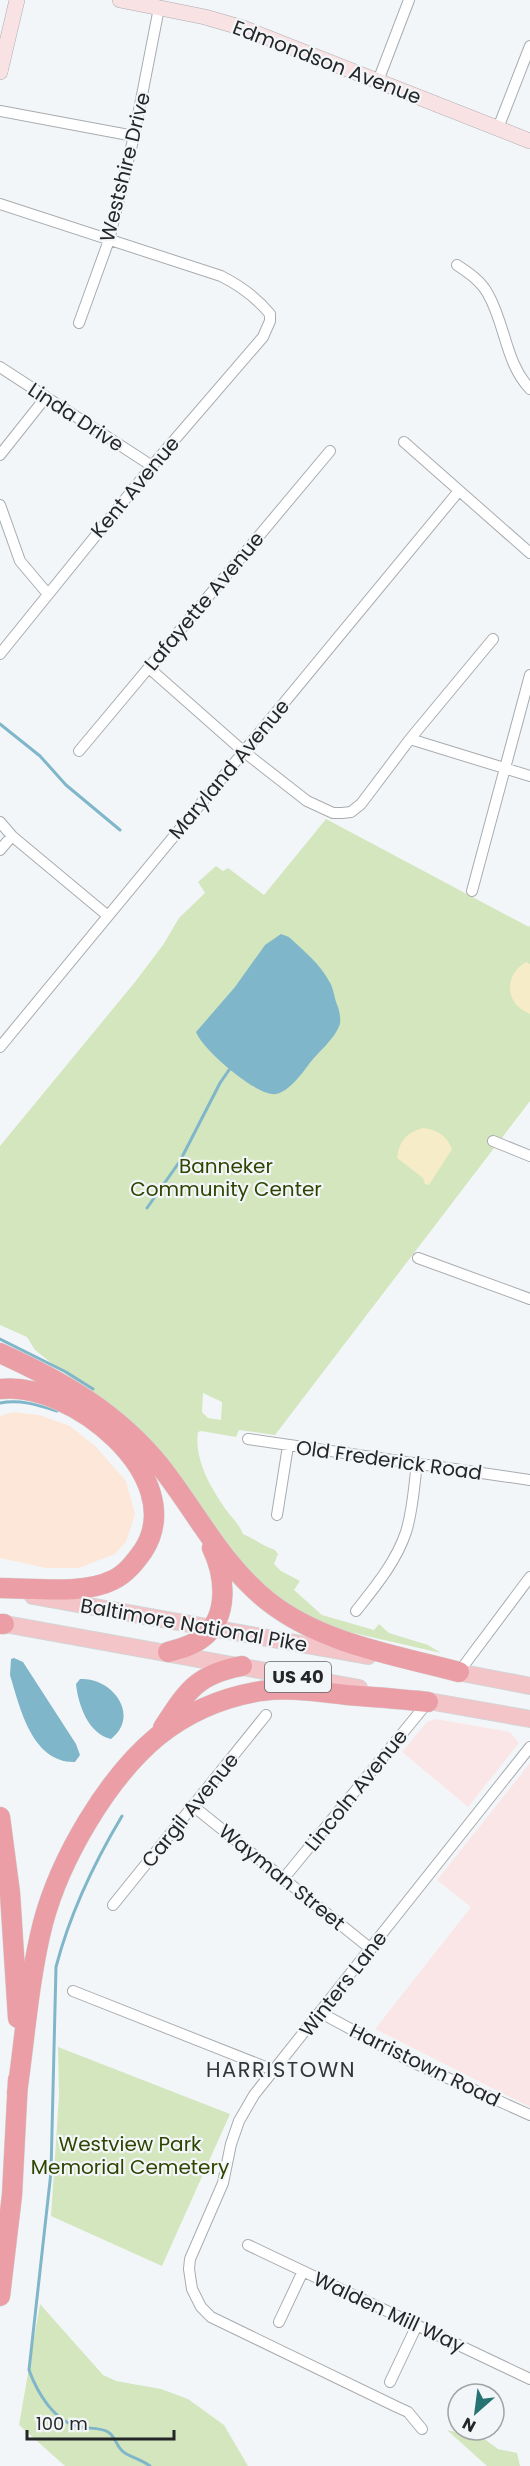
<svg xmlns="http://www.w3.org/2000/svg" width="530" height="2466" font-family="Poppins,sans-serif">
<rect width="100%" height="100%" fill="#f3f6f9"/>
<path fill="#fbe6e7" d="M436,1719L510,1732L519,1743L468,1807L402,1752L427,1722Z
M530,1763V2107L375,2029L471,1907L437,1880Z"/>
<path fill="#fce7d9" d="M13,1412L39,1415L70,1426L95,1446L126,1481L135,1514L126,1542L115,1554L79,1568H46L0,1558V1416Z"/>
<path fill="#d3e6be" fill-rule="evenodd" d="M326,819L529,927L530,925V1101L275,1435L239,1430L236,1437L201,1431L198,1432C194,1460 211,1488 227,1511C233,1519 239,1524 243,1534C255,1539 263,1546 275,1550L278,1554L274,1564L281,1571L300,1581L294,1590L322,1615L374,1630L379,1624L389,1633L428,1645L441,1653L327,1627L286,1607L243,1564L185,1485L145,1437L35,1350L27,1337L0,1325V1146L135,982L163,945L179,918L205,893L198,882L216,866L223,871L228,868L264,895ZM203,1393L222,1402L221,1420L208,1418L202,1412Z
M58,2047L230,2114L162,2266L51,2216L59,2096Z
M40,2304L103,2375L116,2381L161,2389L188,2399L224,2425L248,2466H65L19,2425Z
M447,2430L483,2438L498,2449L517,2453L520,2466H487Z"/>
<path fill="#f6ecc7" d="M526,962L530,964V1014C505,1005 503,975 526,962Z
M423,1128C437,1129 447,1136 452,1149L429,1185L425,1184L423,1178L397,1158C399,1141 407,1132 423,1128Z"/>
<path fill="#80b6ca" d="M281,934L289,937C303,950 320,964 329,981C333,987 334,995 336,1002C339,1008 341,1018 340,1024C335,1039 318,1052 309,1064C302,1074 288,1092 276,1094C257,1097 202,1049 196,1032L235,987L265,945Z
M14,1658L23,1662L76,1744L80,1755L75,1762C32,1763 20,1708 10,1675L11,1659Z
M80,1679C112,1677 141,1715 111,1739C88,1734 78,1704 76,1684Z"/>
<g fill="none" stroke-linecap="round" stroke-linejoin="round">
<path stroke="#80b6ca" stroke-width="3" d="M0,724L40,756L66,785L120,830
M147,1208L180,1161L220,1083L229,1070
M0,1339L66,1372L93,1389
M0,1403C20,1399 38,1405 57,1411
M122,1816C94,1863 70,1913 56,1967L51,2172L29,2370C37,2392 54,2422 80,2427C89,2429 100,2427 108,2432C116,2436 116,2448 125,2453C133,2458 142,2460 150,2466"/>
<defs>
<path id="street" d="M378,81L409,0
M0,111L134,136
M498,128L530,46
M0,204L221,276C241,286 256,297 270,314V321L263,337L152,466L0,654
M457,265C469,273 481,281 488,294C506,326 505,362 530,389
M79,323L109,240L134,136L159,8
M0,367L152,466
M404,442L530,553
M0,455L46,397
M0,505L20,561L47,593
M149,668L243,751L307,801L333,813H342L351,812L361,804L410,739L493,639
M410,739L530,776
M79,751L330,451
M0,822L12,836L108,916
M0,850L12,836
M472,891L530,675
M0,1047L458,492
M493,1141L530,1156
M418,1258L530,1299
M248,1439L530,1480
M277,1515L288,1446
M356,1611C375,1587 396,1562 406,1532C413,1510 414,1486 417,1463
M459,1672L530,1577
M193,1806L371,1949
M284,1878L428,1702
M113,1905L266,1715
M73,1991L273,2070
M321,2013L412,2062L530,2115
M248,2245L530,2379
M279,2322L303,2271
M390,2382L417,2325
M422,2429L408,2412L397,2407L211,2317L201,2307L192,2289L189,2269L190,2259L223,2183L231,2144L239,2121L254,2095L530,1747"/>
<path id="secondary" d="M120,0L205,17L243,28L530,141
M0,72L17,0"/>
<path id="primary" d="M33,1596L368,1656
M0,1623L359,1688
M447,1670L530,1686
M417,1699L530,1719"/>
<path id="highway" d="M0,1353C62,1381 118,1413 161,1467C197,1513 222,1565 269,1602C323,1644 395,1655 459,1672
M0,1389C70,1380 191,1477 143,1551C135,1562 126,1574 113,1580C84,1595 33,1588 0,1588
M0,1624H4
M168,1652C179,1649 192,1646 202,1638C230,1617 225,1575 212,1548
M163,1728C187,1691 197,1674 242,1666
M0,1817L10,1893L18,2018
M17,2093C25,2037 29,1978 43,1923C60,1859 107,1778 158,1736C188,1712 224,1697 261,1691C290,1687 318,1692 347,1695C374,1697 401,1699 428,1702
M0,2296L12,2195L18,2080"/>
</defs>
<use href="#street" stroke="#a9acaf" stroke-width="12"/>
<use href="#secondary" stroke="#a9acaf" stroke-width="16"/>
<use href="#primary" stroke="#d3d4d4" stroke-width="18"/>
<use href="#highway" stroke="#d3d4d4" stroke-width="21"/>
<use href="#street" stroke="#fff" stroke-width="10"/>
<use href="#secondary" stroke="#f9e2e4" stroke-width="15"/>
<use href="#primary" stroke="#f3c5c9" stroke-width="16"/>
<use href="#highway" stroke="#eb9ea5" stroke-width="20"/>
</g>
<g text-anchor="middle" stroke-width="4.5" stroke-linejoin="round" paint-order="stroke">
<rect fill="#f3f6f9" stroke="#636466" stroke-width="1.5" x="265" y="1662" width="66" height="30" rx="4.5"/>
<g font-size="18" font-weight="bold" fill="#252627">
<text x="298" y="1683">US 40</text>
</g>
<g font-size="20" fill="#252627" stroke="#f3f6f9">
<text transform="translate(327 62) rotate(21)" y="7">Edmondson Avenue</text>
<text transform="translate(125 167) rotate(-76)" y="7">Westshire Drive</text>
<text transform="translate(76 417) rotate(33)" y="7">Linda Drive</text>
<text transform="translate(135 487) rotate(-50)" y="7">Kent Avenue</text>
<text transform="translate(204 601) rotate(-50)" y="7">Lafayette Avenue</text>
<text transform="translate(229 769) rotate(-50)" y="7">Maryland Avenue</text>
<text transform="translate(389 1460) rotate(8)" y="7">Old Frederick Road</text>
<text transform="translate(194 1625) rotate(10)" y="7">Baltimore National Pike</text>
<text transform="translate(356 1790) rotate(-51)" y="7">Lincoln Avenue</text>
<text transform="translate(190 1810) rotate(-51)" y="7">Cargil Avenue</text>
<text transform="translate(282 1877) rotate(39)" y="7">Wayman Street</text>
<text transform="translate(343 1984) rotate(-52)" y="7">Winters Lane</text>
<text transform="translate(425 2065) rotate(26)" y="7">Harristown Road</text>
<text transform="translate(389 2312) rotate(25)" y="7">Walden Mill Way</text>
</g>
<g font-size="20" fill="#2e4500" stroke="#f3f6f9">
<text x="226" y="1173">Banneker<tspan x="226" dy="23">Community Center</tspan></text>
<text x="130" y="2151">Westview Park<tspan x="130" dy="23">Memorial Cemetery</tspan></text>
</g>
<g font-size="21" letter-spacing="1.5" fill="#323437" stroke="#f3f6f9">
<text x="281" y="2077">HARRISTOWN</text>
</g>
</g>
<g transform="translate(476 2412) rotate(208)"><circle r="28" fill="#f3f6f9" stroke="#a1a3a5" stroke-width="1.5"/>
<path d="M0-4.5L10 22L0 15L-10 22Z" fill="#277272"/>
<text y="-9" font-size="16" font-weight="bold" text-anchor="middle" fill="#252627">N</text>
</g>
<path d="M27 2430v9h147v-9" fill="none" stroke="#252627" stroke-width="3"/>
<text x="36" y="2430" font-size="18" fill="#252627" stroke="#f3f6f9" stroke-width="4.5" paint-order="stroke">100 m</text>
</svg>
